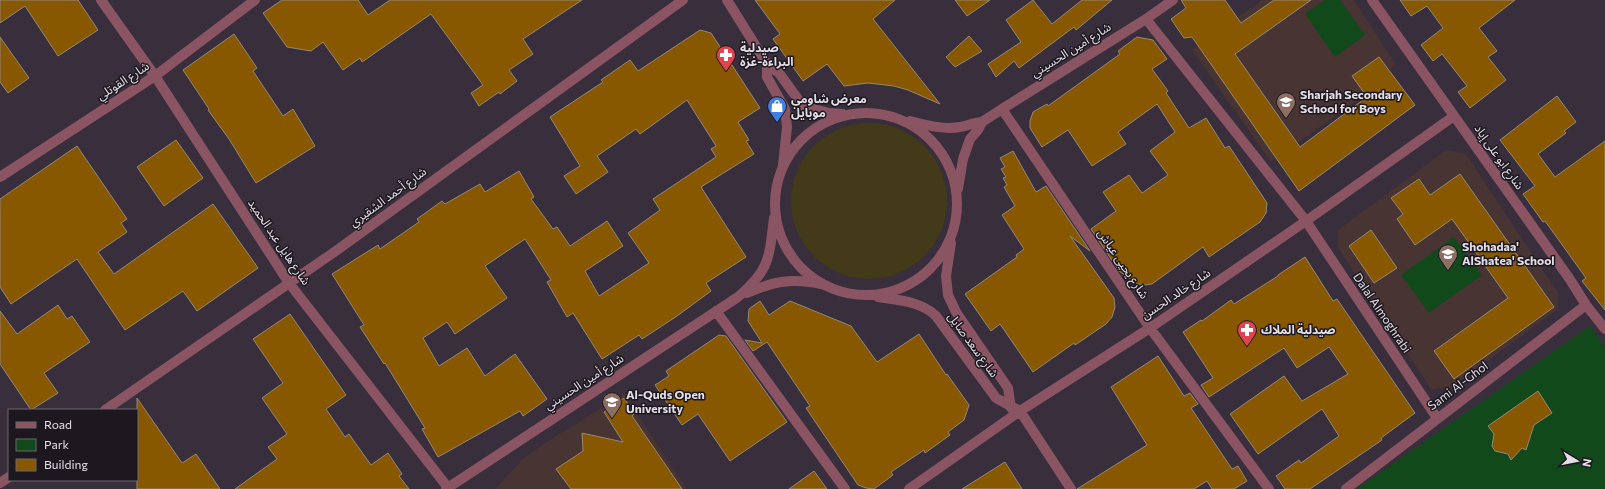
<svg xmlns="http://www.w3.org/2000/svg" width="1605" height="489" font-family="Commissioner,'Noto Sans Arabic',sans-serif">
<rect width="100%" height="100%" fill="#382e3c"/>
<path fill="#483433" d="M1262,0H1354L1396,65L1387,71L1391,76L1271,162L1192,50Z
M1446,150L1466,154L1558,293V309L1452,387L1431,389L1338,248V230Z
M624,394L687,489H495L523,459L545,443Z"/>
<path fill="#11491b" d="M1325,0H1340L1365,35L1335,57L1305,14Z
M1454,237L1482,275L1429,313L1401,275Z
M1590,326L1605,347V489H1357Z"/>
<path fill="#423a19" d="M791 201a78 78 0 1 1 156 0a78 78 0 1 1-156 0Z"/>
<path fill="#885800" stroke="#958878" d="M0,0H78L98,30L58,56L25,6L0,23Z
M282,0H358L368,15L390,0H582L523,39L533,54L509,70L517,81L500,94L499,92L479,106L471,93L483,85L431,14L362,62L360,58L343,70L323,42L311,51L287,47L263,13Z
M755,0H895L873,19L940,104L908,90L894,86L868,83L844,86L827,64L803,81L773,39L780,34Z
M955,0H990L967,16Z
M1033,0L1052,24L1082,0H1112L1076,30L1074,27L1019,68L1014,61L996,77L988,64L1021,42L1006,20Z
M1181,0H1225L1241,23L1274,0H1311L1235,54L1300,147L1367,97L1352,76L1379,57L1415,105L1299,191L1192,37L1184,38L1171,19L1186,8Z
M1400,0H1515L1479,28L1497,51L1488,57L1506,80L1470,108L1458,92L1467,86L1442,54L1433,61L1421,45L1443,28L1427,6L1411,16Z
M700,30L711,33L760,108L738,122L749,140L746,141L754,154L701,187L746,257L706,283L711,291L677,316L642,339L639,335L602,359L573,313L567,317L547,282L551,280L525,239L485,266L507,298L455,334L447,322L423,338L439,366L467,348L485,376L515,354L547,399L523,416L520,411L438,457L422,429L425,428L385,363L384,364L360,327L364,325L332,274L378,245L380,249L419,222L417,219L442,201L445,204L480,184L485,192L519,171L534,197L531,199L553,229L557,227L570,246L607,221L623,246L585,271L599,296L649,263L628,233L660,210L653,199L716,157L711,149L716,146L687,100L640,134L636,129L597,156L608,172L576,194L564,176L580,166L550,117L603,82L601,80L630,60L638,71Z
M234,34L257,68L253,71L283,116L293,109L315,146L256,183L229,139L208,110L209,109L183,70Z
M969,36L982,51L955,67L946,57Z
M0,37L29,78L8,93L0,82Z
M1137,37L1153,40L1167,59L1152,69L1168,91L1166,93L1189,128L1206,118L1225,148L1229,146L1267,203L1266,213L1260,222L1209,257L1203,247L1152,284L1145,285L1137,284L1119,271L1091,229L1116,211L1103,192L1129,175L1142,193L1168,175L1150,151L1175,132L1157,104L1118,132L1126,144L1092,166L1068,130L1042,147L1030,128V121L1033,112L1047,104L1048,106L1120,54L1118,51Z
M1557,96L1576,122L1564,131L1566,133L1538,154L1555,177L1605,141V310L1582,281L1586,278L1545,221L1543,222L1523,194L1535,186L1500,140Z
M176,140L203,178L164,206L137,167Z
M77,146L127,219L121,223L127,232L98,252L114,274L213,204L258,268L197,311L183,291L125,330L77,259L11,304L0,287V199Z
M1013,151L1036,192L1046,186L1090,251L1070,236L1114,298L1115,307L1112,317L1106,324L1075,345L1074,343L1033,372L1000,324L991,331L965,294L1017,257L1016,255L1024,249L1002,215L1015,206L1004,187L1007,185L1003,178L1006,177L1001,169L1005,167L1000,158Z
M1460,174L1554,307L1454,379L1434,351L1508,298L1452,219L1415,245L1397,219L1403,214L1391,198L1419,179L1430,195Z
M1371,230L1397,268L1374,283L1349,246Z
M1305,257L1333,301L1337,299L1415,413L1381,438L1382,440L1310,489H1285L1276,476L1299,460L1301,463L1339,436L1322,409L1258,454L1230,414L1284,376L1302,401L1348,374L1329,347L1297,368L1284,348L1209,397L1201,385L1213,378L1183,332L1201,320L1202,321L1231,300L1234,304L1278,276V275Z
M760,301L769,315L790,301L851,326L877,362L919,334L946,375L947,374L969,405L964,420L948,432L950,435L925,453L924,450L891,472L893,475L874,489L866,488L858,485L806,408L810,406L767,342L753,351L745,340L762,343L748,321L749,309Z
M58,305L67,319L72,316L90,342L44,373L58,393L31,410L0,364V311L17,334Z
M290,314L346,395L326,409L345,437L349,434L371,465L388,453L402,474L399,476L409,489H235L277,459L268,447L287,434L262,398L283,383L253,339Z
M719,335L726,336L787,422L730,461L698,414L682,425L655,385L669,376L666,371Z
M1158,356L1184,396L1190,393L1198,404L1191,408L1232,469L1238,466L1247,481L1234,489H1212L1207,481L1194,489H1077L1147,445L1111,387Z
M1538,391L1552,413L1534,425L1526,450L1522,448L1511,460L1508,454L1495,451L1492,446L1494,434L1488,426Z
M137,398L182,463L196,454L220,489H137Z
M624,398L634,414L632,416L682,489H571L556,469L583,451L582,433L623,442L604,412Z
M1005,462L1022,489H962Z
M814,471L827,489H789Z"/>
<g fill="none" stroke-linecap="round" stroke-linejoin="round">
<path stroke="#8b5463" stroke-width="10" d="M101,0L155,76L289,283L449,489
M727,0L767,64L779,73L803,106L829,113L843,114
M1372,0L1569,278L1586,305L1605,329
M1146,19L1306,221L1437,418
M767,64V77L785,109L786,117L787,127L783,165
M1002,109L1150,328L1269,489
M775 204a91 91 0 1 1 182 0a91 91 0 1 1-182 0Z
M910,121C926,125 944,130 960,127C968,126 974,122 982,122
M0,177L155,76L255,0
M958,189L963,159L970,139L978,130L982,122L1002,109L1146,19L1173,0
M951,243L946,276L948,295L956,312L1008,388L1011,408
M747,293C775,281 791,278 821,284
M878,297C897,300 921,301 936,316L996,398L1020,411L1071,489
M716,311L845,489
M105,410L333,253L683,0
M0,483L9,477
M446,489L738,297C770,270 769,258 774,218
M909,489L1020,411L1150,328L1306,221L1454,116
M1346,489L1586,305"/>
</g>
<defs>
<symbol id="pharmacy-pin" viewBox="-11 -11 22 30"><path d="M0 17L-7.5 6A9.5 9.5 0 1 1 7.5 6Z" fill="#e0444e" stroke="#1d181f"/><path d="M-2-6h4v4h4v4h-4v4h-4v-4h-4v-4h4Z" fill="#fff"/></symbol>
<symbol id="school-pin" viewBox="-11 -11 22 30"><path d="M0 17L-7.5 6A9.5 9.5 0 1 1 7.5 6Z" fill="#8d6e63" stroke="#1d181f"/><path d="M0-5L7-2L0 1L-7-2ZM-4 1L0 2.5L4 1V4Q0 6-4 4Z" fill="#fff"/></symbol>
<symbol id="shop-pin" viewBox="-11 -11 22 30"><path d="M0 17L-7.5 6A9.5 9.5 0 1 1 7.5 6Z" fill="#3f7fe0" stroke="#1d181f"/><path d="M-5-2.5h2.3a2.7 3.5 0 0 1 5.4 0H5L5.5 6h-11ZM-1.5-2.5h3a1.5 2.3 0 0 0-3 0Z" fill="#fff"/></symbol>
<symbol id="university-pin" viewBox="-11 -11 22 30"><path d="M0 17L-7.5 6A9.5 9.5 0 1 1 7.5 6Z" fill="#8d6e63" stroke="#1d181f"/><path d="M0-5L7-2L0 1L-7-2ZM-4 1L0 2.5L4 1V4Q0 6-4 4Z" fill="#fff"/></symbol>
</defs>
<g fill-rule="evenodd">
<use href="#pharmacy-pin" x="715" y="44" width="22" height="30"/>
<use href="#school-pin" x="1275" y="91" width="22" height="30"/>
<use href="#shop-pin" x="766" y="95" width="22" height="30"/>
<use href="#school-pin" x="1437" y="243" width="22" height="30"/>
<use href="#pharmacy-pin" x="1236" y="319" width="22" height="30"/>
<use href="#university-pin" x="601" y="391" width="22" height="30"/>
</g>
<g text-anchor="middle" stroke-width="3" stroke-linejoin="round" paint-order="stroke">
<g font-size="12" font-weight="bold" fill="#e4dee7" stroke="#1d181f" text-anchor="start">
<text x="740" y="52">صيدلية<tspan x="740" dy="14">البراءة-غزة</tspan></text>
<text x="1300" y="99">Sharjah Secondary<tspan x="1300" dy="14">School for Boys</tspan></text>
<text x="791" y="103">معرض شاومي<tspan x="791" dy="14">موبايل</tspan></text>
<text x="1462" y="251">Shohadaa'<tspan x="1462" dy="14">AlShatea' School</tspan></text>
<text x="1261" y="334">صيدلية الملاك</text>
<text x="626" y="399">Al-Quds Open<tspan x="626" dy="14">University</tspan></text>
</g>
<g font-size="12" fill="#e4dee7" stroke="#1d181f">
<text transform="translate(1071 50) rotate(-32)" y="4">شارع أمين الحسيني</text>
<text transform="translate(123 81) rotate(-33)" y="4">شارع القوتلي</text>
<text transform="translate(1499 157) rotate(55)" y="4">شارع ابو على إياد</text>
<text transform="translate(388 197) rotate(-36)" y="4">شارع أحمد الشقيري</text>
<text transform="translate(279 242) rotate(56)" y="4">شارع هايل عبد الحميد</text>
<text transform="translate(1123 264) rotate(56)" y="4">شارع يحيى عياش</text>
<text transform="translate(1176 294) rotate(-34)" y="4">شارع خالد الحسن</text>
<text transform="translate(1382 313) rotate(56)" y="4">Dalal Almoghrabi</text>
<text transform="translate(973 345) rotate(54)" y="4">شارع سعد صايل</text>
<text transform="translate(584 382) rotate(-33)" y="4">شارع أمين الحسيني</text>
<text transform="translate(1458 386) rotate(-37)" y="4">Sami Al-Ghol</text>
</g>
</g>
<rect x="8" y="409" width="130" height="72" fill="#1d181f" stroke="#6d676f"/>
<rect x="16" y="422" width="20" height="6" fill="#8b5463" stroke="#6d676f"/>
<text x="44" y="429" font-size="12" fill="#e4dee7">Road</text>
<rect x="16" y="439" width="20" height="12" fill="#11491b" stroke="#6d676f"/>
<text x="44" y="449" font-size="12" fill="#e4dee7">Park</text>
<rect x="16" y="459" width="20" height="12" fill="#885800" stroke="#6d676f"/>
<text x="44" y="469" font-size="12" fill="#e4dee7">Building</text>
<g transform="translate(1577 461) rotate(100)" stroke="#1d181f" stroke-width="3" paint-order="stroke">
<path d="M0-3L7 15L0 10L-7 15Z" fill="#e4dee7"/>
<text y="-6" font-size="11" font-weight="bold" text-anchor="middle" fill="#e4dee7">N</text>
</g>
</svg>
